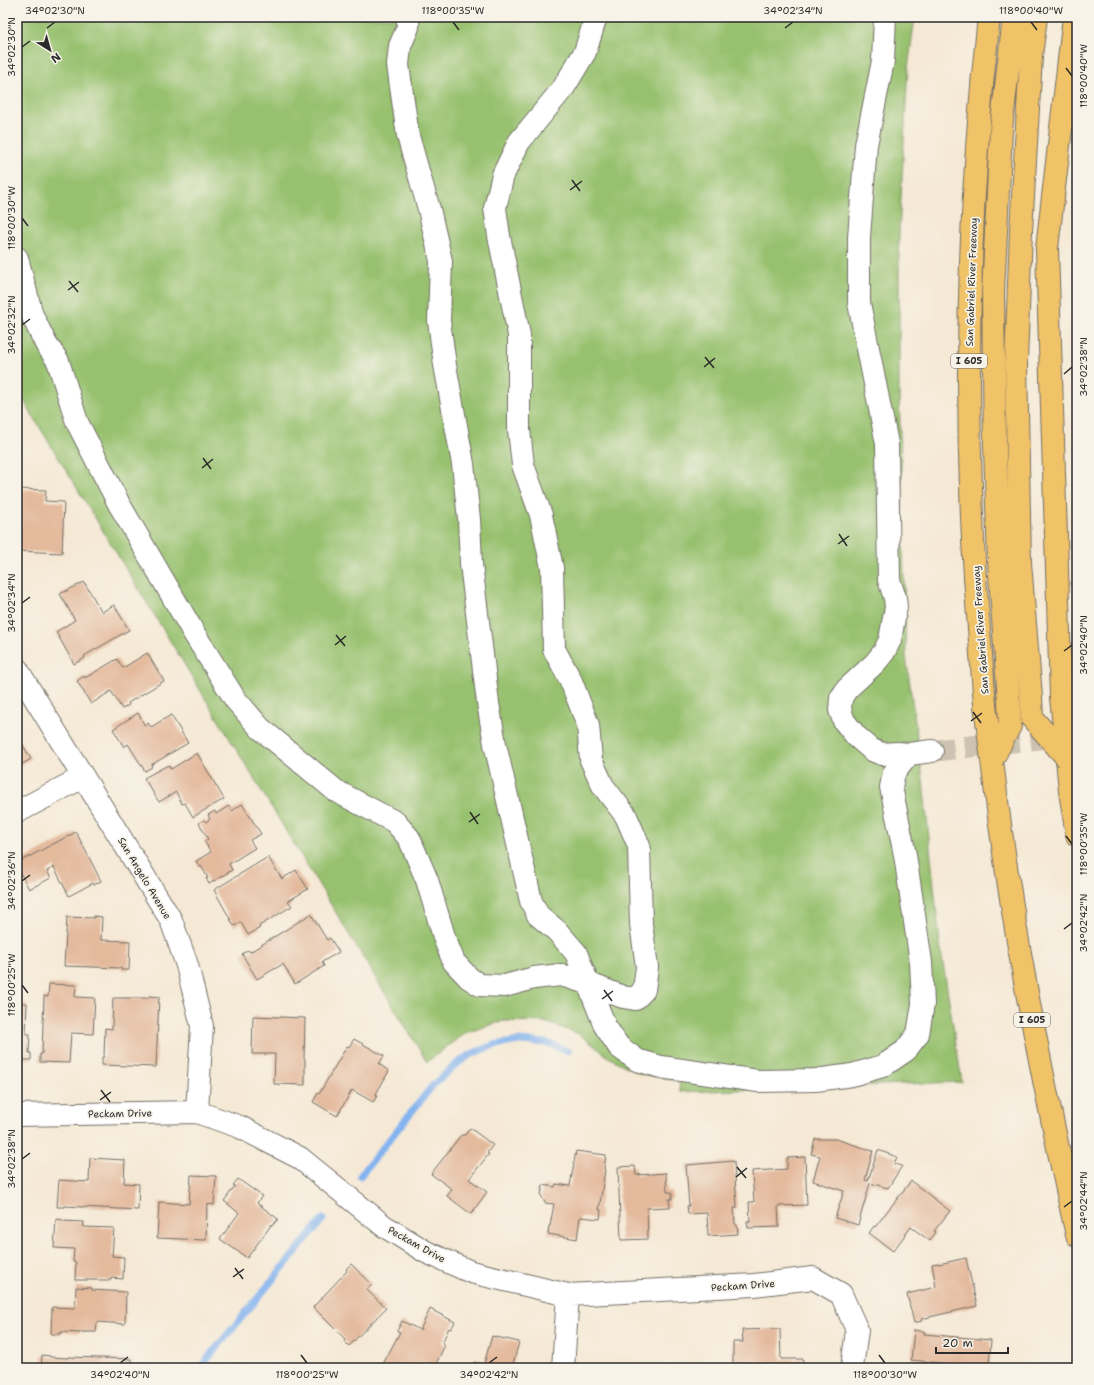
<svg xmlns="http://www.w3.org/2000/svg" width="1094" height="1385" font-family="'Shantell Sans',sans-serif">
<rect width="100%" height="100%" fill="#f7f3e8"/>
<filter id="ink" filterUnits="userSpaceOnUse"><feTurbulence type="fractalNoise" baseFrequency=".025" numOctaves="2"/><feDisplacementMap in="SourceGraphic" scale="8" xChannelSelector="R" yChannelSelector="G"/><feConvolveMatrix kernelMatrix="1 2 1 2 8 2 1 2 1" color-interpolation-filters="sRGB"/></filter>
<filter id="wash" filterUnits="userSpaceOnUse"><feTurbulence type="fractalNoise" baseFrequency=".012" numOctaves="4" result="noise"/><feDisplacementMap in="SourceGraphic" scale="16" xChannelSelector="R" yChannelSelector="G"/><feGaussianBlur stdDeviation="0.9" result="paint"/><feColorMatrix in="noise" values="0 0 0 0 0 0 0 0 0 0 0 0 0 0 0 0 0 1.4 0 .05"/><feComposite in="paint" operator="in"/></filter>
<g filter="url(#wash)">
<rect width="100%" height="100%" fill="#f5e9d5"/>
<path fill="#97c16e" stroke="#61764c" d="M17,17H915L908,68L899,234V391L906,656L923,780L940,944L962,1082L680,1092L679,1081L640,1074L610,1058L579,1034L545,1022L503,1021L465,1033L427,1062L17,390Z"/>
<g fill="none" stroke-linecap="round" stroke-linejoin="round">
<path stroke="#84b4ef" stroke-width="7" d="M360,1176L434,1084L455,1065L471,1054L494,1045L519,1041L547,1043L568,1051
M200,1368L323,1219"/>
</g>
<g id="blocks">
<path fill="#e4ba9d" d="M18,489L46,490L45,501L64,502L62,553L17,551Z
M84,582L102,612L114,605L129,630L84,656L85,658L74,664L56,632L75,620L60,594Z
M147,653L164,681L128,703L129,705L122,709L111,691L91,704L77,681L84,676L85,678L117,659L123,668Z
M138,713L145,726L148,723L151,727L171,715L188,743L151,765L152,767L145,771L128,744L124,747L113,729Z
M17,735L31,759L17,767Z
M197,753L224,799L193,817L185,803L182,804L176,792L159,802L144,778L168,765L171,769Z
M242,804L261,834L250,840L255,848L229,864L232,870L209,884L206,878H208L201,866L199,867L196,861L211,852L204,841L208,839L199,823L204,820L206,822L210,819L208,815L215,811L216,814L229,806L232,811Z
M76,832L101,881L94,885L93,883L69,896L54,867L47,871L51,878L29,889L19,871L17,872V863Z
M268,857L282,879L296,870L308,889L288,901L292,906L259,926L260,928L248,935L241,922L234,926L214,890Z
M311,914L327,940L330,938L339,952L322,962L324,966L295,984L283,964L257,979L242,954L248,950L250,952Z
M94,916L102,917L101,940L130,941L129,970H121V968L64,966L67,917L94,918Z
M49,984L76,985L75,997L95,998L93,1034L71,1033L69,1063L40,1062V1054H42L44,996L48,997Z
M149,996L159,997L156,1067L102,1065V1057H104L105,1028L112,1029L113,998H149Z
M17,1003H27L26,1034H30L29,1053H31V1060H17Z
M253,1016L305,1018L304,1059H305V1085L274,1084L275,1054H252Z
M354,1039L384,1056L379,1064L389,1071L376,1094L377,1096L373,1102L352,1090L337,1116L313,1102L318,1093L319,1094L347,1046L349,1047Z
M470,1128L493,1145L487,1153L489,1154L469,1179L487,1192L471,1214L447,1196L452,1189L431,1174L461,1135H465Z
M815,1139H836L873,1151L865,1180L868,1181L878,1150L897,1157L894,1164L902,1166L888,1188L870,1183L858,1225L835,1218L844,1191L813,1181L820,1156L811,1154Z
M576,1151L606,1155L604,1169L605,1170L599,1210H601L600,1219L580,1217L577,1239L548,1234L549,1226H550L554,1204L545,1203L541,1195L543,1185L555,1187L556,1184L570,1186Z
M805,1157L807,1205L778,1206L779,1227L748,1228L747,1221H750L749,1202H754L752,1171L787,1169V1158Z
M90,1158L125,1160L124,1183L139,1184L138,1210L65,1206V1207H57L59,1180L89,1182Z
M734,1161L737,1208H734L735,1224L737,1225L738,1234L708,1236L707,1213L688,1214L687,1206H689L686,1165Z
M635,1166L636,1175L666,1173L667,1192H672V1199H669L670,1207L647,1208L648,1239L621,1240L618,1167Z
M191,1175L216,1176L214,1205L207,1204L206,1240L157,1238L159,1202L189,1204Z
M238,1179L262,1196L257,1203L278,1219L273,1225L272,1224L247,1258L220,1239L239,1213L224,1201L235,1186L233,1185Z
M911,1181L950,1211L934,1231L936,1232L930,1241L911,1227L893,1251L869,1233L874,1226L875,1227Z
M56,1219L63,1220V1221L84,1222L83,1227L114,1228L112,1256L124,1257L123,1279L111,1278V1280H75L76,1262H73L74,1249L54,1248Z
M966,1258L977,1306L921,1319L922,1321L914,1323L907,1294L936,1287L932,1264L939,1263V1264Z
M351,1264L372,1284L367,1290L386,1308L349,1346L344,1341L345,1339L313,1307L347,1271L346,1269Z
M76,1287L92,1288V1290L126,1292L125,1324L97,1322L96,1332H80V1333L61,1332V1334H51L52,1307L75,1308Z
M430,1309L455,1322L451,1329L449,1328L442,1343L445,1345L434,1368H381L400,1332L397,1331L402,1321L420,1330Z
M780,1329L781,1359H803V1368H746V1363L733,1364V1342H743L742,1330Z
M914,1330L925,1332L924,1334L991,1340L989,1368H941V1363L911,1360Z
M492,1336L519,1342L512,1368H472L474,1362L484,1364Z
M42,1355L50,1356V1357L68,1358V1357L132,1359V1368H41Z"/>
</g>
</g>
<g filter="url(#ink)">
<use href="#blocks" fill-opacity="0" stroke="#726e66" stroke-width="1"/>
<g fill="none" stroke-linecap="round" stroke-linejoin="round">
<path stroke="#cdc3b3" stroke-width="22" stroke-dasharray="22 11" stroke-linecap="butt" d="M932,751L1077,734"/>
<defs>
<path id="minor" d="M408,17V27L400,46L398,65L408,136L429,209L441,261L439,321L445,365L463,464L469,519L471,564L488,703L495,744L531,901L538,915L557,931L576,953L605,1026L619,1047L637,1060L661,1067L758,1081L816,1080L852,1075L883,1066L905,1051L918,1034L923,1004L921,962L905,855L891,787L894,773L909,754L932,751
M885,17L883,61L866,145L859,237V303L887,444L889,580L895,598L896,607L890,640L884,652L875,663L847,689L841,698L840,710L844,721L856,736L872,750L882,754L897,753L909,754
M17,258L32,315L46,344L58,361L77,422L119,504L195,635L235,699L260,728L336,791L395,822L409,838L427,880L445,940L454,962L469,978L480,985L505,986L534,978L561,975L587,983L623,997L635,999L644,990L647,967L641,924L639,846L626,816L603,786L591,760L588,725L571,681L554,649L552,568L541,515L523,465L519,430V335L499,236L495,208L503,175L519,142L564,87L585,52L596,17
M17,669L171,920L187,965L202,1026L197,1112
M17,812L83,777
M17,1115L197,1112L240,1127L300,1158L384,1226L426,1252L471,1272L568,1295L754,1285L813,1278L841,1294L857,1330L852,1368
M563,1368L568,1295"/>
<path id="highway" d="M1031,697L1020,563L1016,362L1021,231L1031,56L1036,17
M1061,697L1047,248L1074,17
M1009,702L999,561L995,448L993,293L1001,130L1014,17
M985,705C982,662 978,620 975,577C964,391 968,202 989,17
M1067,758L1070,791L1077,835
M992,760C1010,920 1042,1078 1077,1235"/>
</defs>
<use href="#minor" stroke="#726e66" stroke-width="24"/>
<use href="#highway" stroke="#726e66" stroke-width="24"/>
<use href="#minor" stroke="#fff" stroke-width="22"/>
<use href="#highway" stroke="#f1c369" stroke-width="22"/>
<defs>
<path id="highway-bridge" d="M1031,697L1032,718L1067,758
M1061,697L1067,758
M985,705L992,760
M992,760L1010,726L1009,702"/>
</defs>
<use href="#highway-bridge" stroke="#726e66" stroke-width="24" stroke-linecap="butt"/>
<use href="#highway-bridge" stroke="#f1c369" stroke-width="22"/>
</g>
</g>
<path fill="none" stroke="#2b2b2b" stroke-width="1.5" d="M453,22L459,30M1031,22L1037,30M47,28L55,22M785,28L793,22M22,47L30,41M1066,68L1072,76M572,180L580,191M570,190L582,181M22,218L28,226M69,281L78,292M68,290L79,282M22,325L30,319M705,357L714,368M704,367L715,358M1064,374L1072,367M203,458L211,469M202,468L213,459M839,534L847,546M838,544L849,536M22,603L30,597M336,635L345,646M335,645L346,636M1064,651L1072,645M973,712L981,723M971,721L982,713M470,812L478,824M469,822L480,814M1066,836L1072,844M22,881L30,875M1064,929L1072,923M22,985L28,993M604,990L612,1001M602,999L613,991M101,1090L110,1102M100,1100L111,1092M22,1159L30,1153M737,1167L746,1178M736,1177L747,1168M1064,1207L1072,1201M235,1268L243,1279M233,1277L244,1269M301,1355L307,1363M879,1355L885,1363M120,1363L128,1357M489,1363L497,1357"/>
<g text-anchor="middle" stroke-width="3.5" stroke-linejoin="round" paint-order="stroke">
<g fill="#f7f3e8" stroke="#686764" stroke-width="1">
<rect x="951" y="354" width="36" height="14" rx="3"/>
<rect x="1014" y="1013" width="36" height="14" rx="3"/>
</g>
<g font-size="9" font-weight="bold" fill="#2b2b2b">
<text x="969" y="364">I 605</text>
<text x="1032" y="1023">I 605</text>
</g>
<g font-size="10" fill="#2b2b2b" stroke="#f7f3e8">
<text transform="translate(971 282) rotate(-88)" y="4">San Gabriel River Freeway</text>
<text transform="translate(980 630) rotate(-94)" y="4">San Gabriel River Freeway</text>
<text transform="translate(145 878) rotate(59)" y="4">San Angelo Avenue</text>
<text transform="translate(120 1113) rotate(-1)" y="4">Peckam Drive</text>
<text transform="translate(417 1244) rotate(29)" y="4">Peckam Drive</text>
<text transform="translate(743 1285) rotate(-4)" y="4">Peckam Drive</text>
</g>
</g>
<rect width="1094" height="1385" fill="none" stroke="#f7f3e8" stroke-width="44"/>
<g transform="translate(50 50) rotate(143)" stroke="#f7f3e8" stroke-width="3" paint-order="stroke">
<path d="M0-3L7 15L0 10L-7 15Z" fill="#2b2b2b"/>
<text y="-6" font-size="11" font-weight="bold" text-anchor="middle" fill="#2b2b2b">N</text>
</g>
<path d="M936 1347v6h72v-6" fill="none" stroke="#2b2b2b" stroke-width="2"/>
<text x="942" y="1347" font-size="12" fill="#2b2b2b" stroke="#f7f3e8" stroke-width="3" paint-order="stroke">20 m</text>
<rect x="22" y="22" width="1050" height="1341" fill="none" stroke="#2b2b2b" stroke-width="1.5"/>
<g font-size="10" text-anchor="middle" fill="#2b2b2b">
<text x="55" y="14">34°02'30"N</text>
<text x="453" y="14">118°00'35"W</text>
<text x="793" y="14">34°02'34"N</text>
<text x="1031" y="14">118°00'40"W</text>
<text transform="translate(11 47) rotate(-90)" y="4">34°02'30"N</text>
<text transform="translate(1083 76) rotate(-90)" y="4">118°00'40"W</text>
<text transform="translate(11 218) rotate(-90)" y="4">118°00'30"W</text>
<text transform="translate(11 325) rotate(-90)" y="4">34°02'32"N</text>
<text transform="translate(1083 367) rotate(-90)" y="4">34°02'38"N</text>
<text transform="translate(11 603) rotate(-90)" y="4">34°02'34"N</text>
<text transform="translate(1083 645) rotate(-90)" y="4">34°02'40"N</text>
<text transform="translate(1083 844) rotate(-90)" y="4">118°00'35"W</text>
<text transform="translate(11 881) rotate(-90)" y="4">34°02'36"N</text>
<text transform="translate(1083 923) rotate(-90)" y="4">34°02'42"N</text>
<text transform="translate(11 985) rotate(-90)" y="4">118°00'25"W</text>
<text transform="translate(11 1159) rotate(-90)" y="4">34°02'38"N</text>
<text transform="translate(1083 1201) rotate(-90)" y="4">34°02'44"N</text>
<text x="120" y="1378">34°02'40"N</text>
<text x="307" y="1378">118°00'25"W</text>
<text x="489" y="1378">34°02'42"N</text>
<text x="885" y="1378">118°00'30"W</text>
</g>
</svg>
